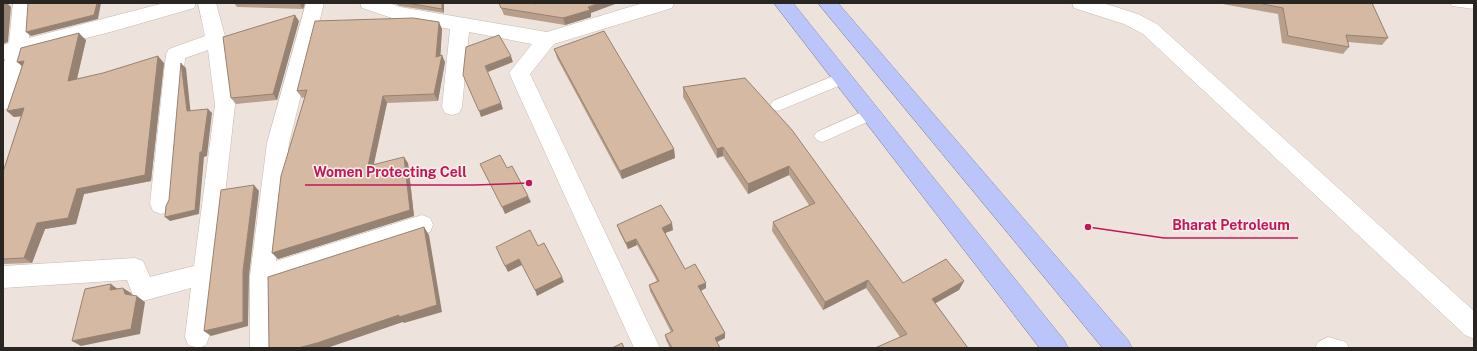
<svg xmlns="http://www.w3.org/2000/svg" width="1477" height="351" font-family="'Public Sans',sans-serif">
<rect width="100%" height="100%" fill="#eee3dc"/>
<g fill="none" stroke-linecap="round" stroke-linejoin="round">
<defs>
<path id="lane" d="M1450,3H1474V9L1452,6Z
M843,72L848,74L850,78L848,82L778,111L773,109L770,105L773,101Z
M871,108L876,110L879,114L876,118L827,140L822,142L817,140L814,136L817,132Z
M1328,337L1346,342L1349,348H1315L1318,342Z"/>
<path id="street" d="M13,3H31L29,38L164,3H196L194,8L114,31L27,53L13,102L10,108L3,110V67L5,59H3V45L9,43Z
M198,3H216L226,40L235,105L209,337L206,345L199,348L188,345L185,337L191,288L143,301L134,298L127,280L3,288V266L135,258L143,261L150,277L194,266L215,105L208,50L185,58L172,204L169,211L161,214L153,211L150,204L166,54L169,49L205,36Z
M306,3H324L289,143L276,261L422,215L430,218L433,225L430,232L274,283L276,348H250V276L267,143Z
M360,3H389L400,7L547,32L643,3H674L672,8L554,44L530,74L660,348H634L509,73L532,44L469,32L462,107L459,113L452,115L445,113L442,107L450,29L398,20L362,8Z
M1072,3H1103L1138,14L1157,24L1474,311V339L1465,335L1143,34L1124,24L1074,8Z"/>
<path id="highway" d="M774,3H793L1064,340L1068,348H1040Z
M818,3H838L1128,340L1132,348H1103Z"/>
</defs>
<use href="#lane" stroke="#c3b9b2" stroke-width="1"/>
<use href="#street" stroke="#c3b9b2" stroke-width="1"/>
<use href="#highway" stroke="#888daf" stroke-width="1"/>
<use href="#lane" fill="#fff" fill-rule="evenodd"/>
<use href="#street" fill="#fff" fill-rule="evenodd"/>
<use href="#highway" fill="#bbc5fa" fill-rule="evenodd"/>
</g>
<path fill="#b89f8c" d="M234,3H305L303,9L237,7Z
M394,3H444V13L400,6Z
M499,3H533L534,4L591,13V17L565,25L504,15Z
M1217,3H1372L1388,38L1382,45L1348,42L1349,47L1343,54L1282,43L1278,14Z
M299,21L277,100L236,104L231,98Z
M442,29L440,55L445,62L438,101L387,103L374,164L408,163L414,216L278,259L305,97L302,98L297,91Z
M86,40L77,79L164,63L151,181L84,194L76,224L45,229L32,263L3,264V172L21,116L14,117L7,111L22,66Z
M554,49L674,149L675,158L622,179L557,58Z
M745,78L903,283L964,281L959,290L935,303L968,348L900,337L866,288L823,310L772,231L773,222L809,205L789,175L748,194L723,156L717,158L683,97V87Z
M617,225L673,230L665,233L685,269L706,283V288L701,291L725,333V338L717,342L720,348H670L666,340L665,335L671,332L650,291L649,285L657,281L637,245L628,249L619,231Z"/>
<path fill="#968272" d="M3,3H7L11,7L8,42L3,44Z
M97,3H101L98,19L31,36L26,32Z
M299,3H305L303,9Z
M442,3H444V13L442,9Z
M599,3H618L591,13V17L565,25L563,18Z
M295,15L299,21L277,100L273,94Z
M439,22L442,29L440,64L436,57Z
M79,33L86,40L75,87L68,81Z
M442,55L445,62L438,101L434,94Z
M158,56L164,63L151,181L84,194L76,224L45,229L32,263L24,258L37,223L77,189Z
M511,56L513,62L488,72L485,66Z
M24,61V68L17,62Z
M181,63L186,68L191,116L187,111Z
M383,96L387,103L372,172L368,166Z
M501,103L503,109L481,117L479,111Z
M24,108L31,115L14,117L7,111Z
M208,109L212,113L207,156L204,157L199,214L170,221L165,217L200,152Z
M723,147V156L717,158V149Z
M674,149L675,158L622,179L620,171Z
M404,157L408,163L414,216L278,259L272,253Z
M789,166V175L748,194V184Z
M254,185L259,191L249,276L248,326L211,336L204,331L243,271Z
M528,196L531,202L505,214L502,207Z
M672,223L673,230L663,234L662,228Z
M424,227L429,235L442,312L404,323L403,322L327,348H298Z
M636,239L637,245L628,249L626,243Z
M519,259L522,265L508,272L505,266Z
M562,277L564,282L537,296L535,290Z
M868,280L866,288L823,310L825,302Z
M964,281L959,290L929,307L932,299Z
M706,283V288L698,292V286Z
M111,284L119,290H110Z
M123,288L131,293L134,299L125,294Z
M137,296L145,302L140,334L81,346L72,341Z
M725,333V338L715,343V338Z"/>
<path fill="#d6b9a3" stroke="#968272" d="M3,3H4L3,13Z
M28,3H97L94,15L26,32Z
M407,3H442V9Z
M499,3H533L534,4L538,3H599L588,7L590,10L563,18L501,8Z
M1258,3H1372L1388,38L1346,35L1349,47L1288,36L1283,8Z
M295,15L273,94L231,98L223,37Z
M413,18L439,22L436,57L442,55L434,94L383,96L368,166L404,157L410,210L272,253L281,176L307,90L297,91L315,21Z
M604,31L674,149L620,171L554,49Z
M79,33L68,81L103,73L158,56L145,175L77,189L68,218L37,223L24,258L3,259V172L24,108L7,111L24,61L17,62L21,48Z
M499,35L511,56L485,66L501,103L479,111L463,75L466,47Z
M181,63L187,111L208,109L202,152H200L195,210L165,217L166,206L169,200Z
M745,78L792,130L903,283L946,259L964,281L932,299L968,348H875L907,334L868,280L825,302L773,222L815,203L789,166L748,184L723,147L717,149L683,87Z
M500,155L507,168L512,166L528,196L502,207L480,164Z
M254,185L243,271V322L204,331L221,190Z
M661,205L672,223L662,228L685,269L695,264L706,283L698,286L725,333L715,338L720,348H672L665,335L673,331L649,285L659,281L636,239L626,243L617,225Z
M424,227L437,305L399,317V315L317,343L298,348H269L268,277Z
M530,230L538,246L544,243L562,277L535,290L519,259L505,266L496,247Z
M111,284L110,290L123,288L125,294L137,296L131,329L72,341L85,289Z
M622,343L624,348H612Z"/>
<path fill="none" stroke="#c2185b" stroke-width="1.5" d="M529 183L475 185H305M1088 227L1164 238H1298"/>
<g fill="#c2185b" stroke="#fbf1e9" stroke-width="1.5">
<circle cx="529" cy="183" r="4"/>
<circle cx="1088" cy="227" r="4"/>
</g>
<g font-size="14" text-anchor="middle" font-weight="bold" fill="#c2185b" stroke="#fbf1e9" stroke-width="3" stroke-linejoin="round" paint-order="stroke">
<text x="390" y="177">Women Protecting Cell</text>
<text x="1231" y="230">Bharat Petroleum</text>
</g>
<rect width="1477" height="351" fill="none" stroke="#292523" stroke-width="8"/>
</svg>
